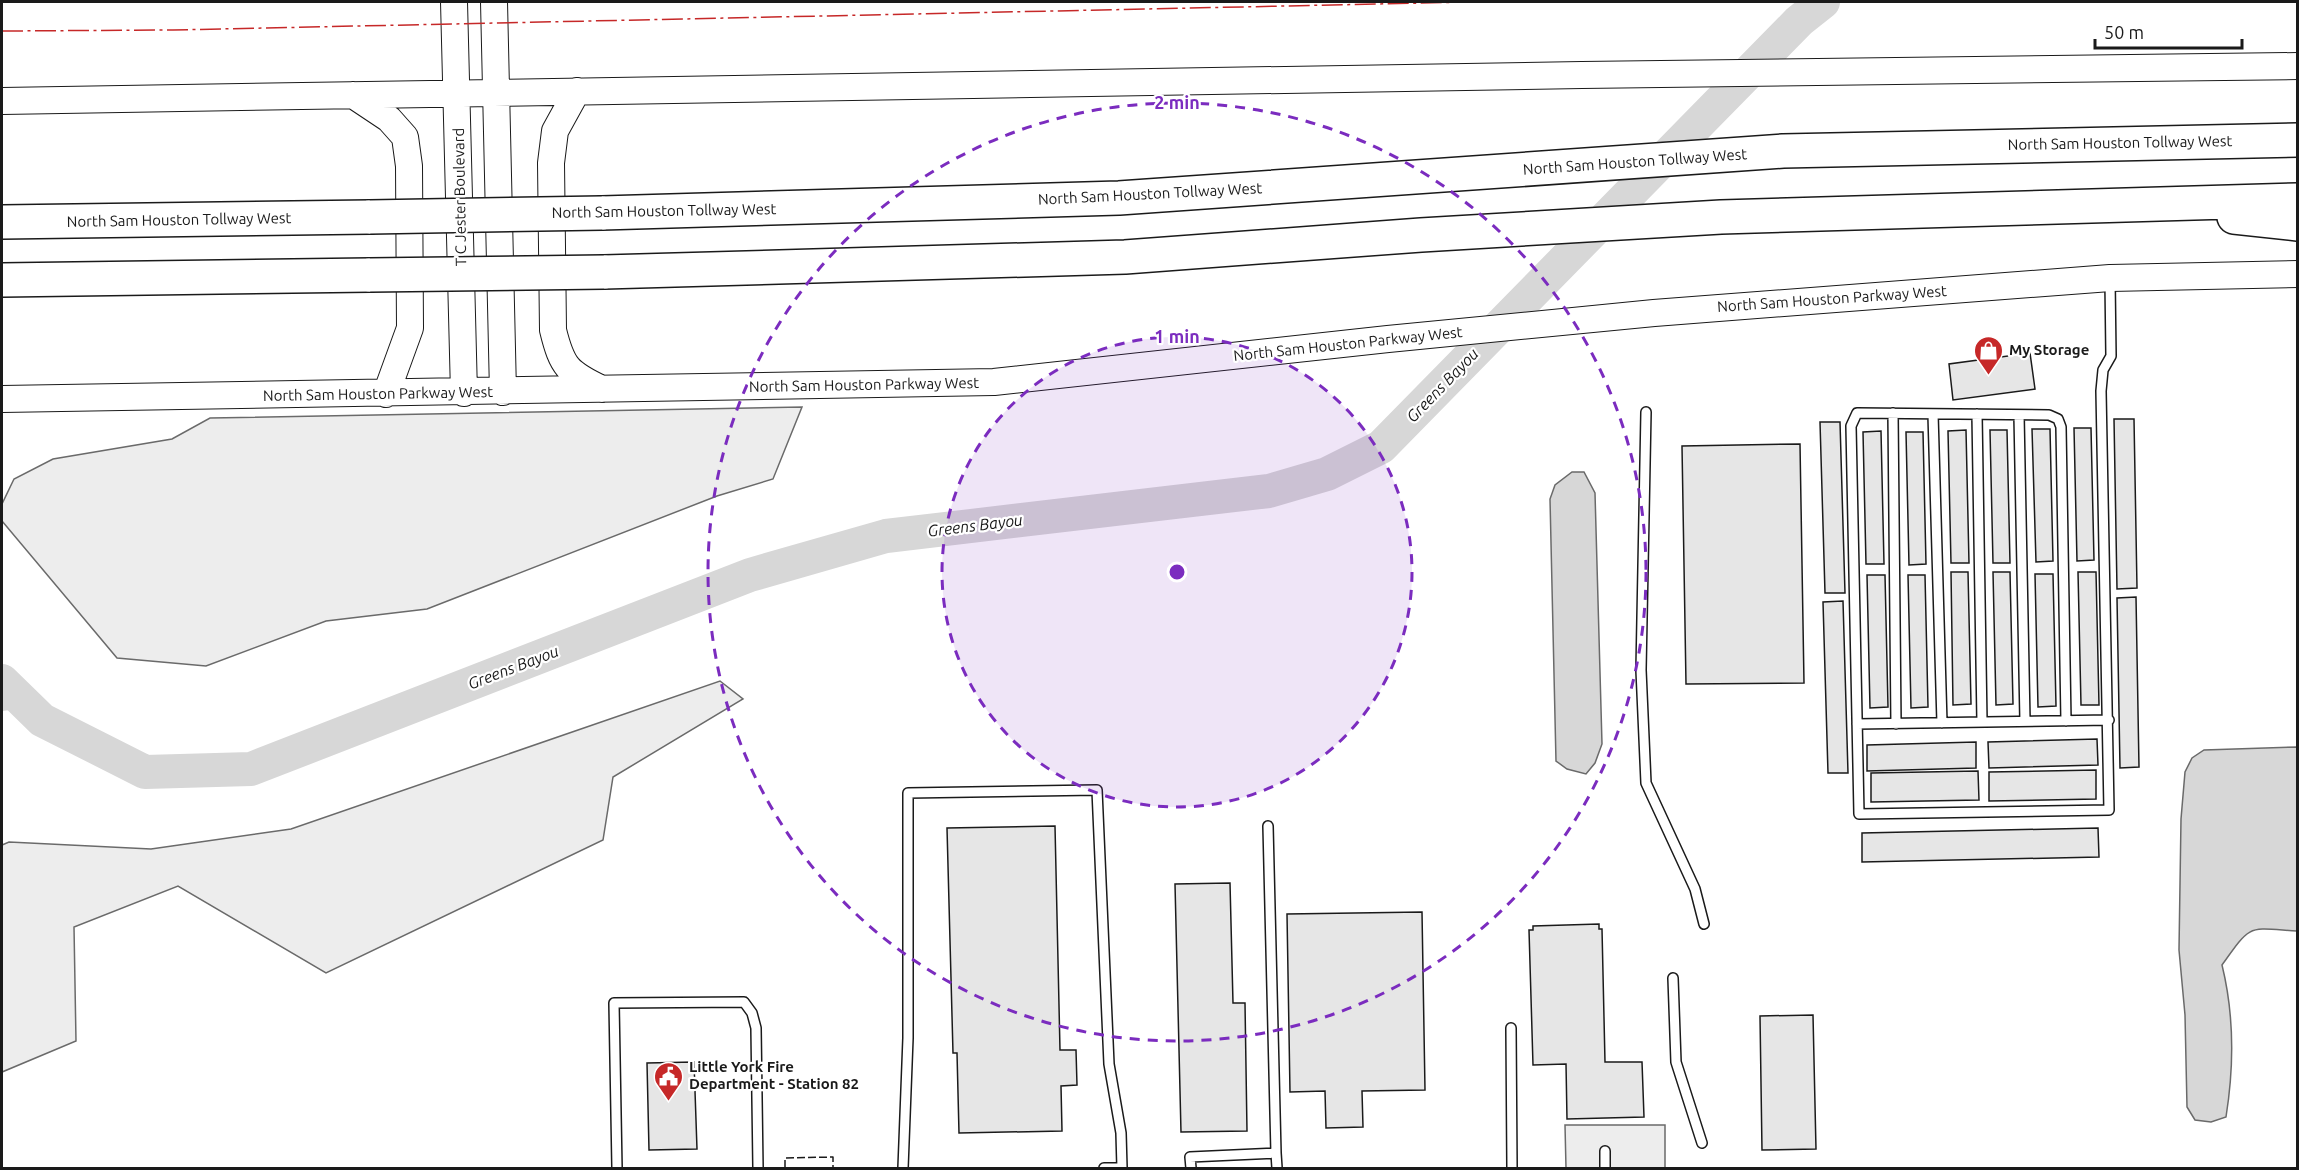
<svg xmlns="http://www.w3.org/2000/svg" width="2299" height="1170" font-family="Ubuntu,sans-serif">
<rect width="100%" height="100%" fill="#fff"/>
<path fill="#ededed" stroke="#6a6a6a" stroke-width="1.5" d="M802,407L773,479L717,496L427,609L326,621L206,666L117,658L2,521V504L14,479L53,459L172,439L210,418Z
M720,681L743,699L613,777L603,840L326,973L178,886L74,927L76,1041L2,1072V845L9,842L151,849L291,829Z
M1565,1125H1665V1168H1566Z"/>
<path fill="#d7d7d7" stroke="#6a6a6a" stroke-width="1.5" d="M1572,472H1584L1595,493L1602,744L1595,763L1586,774L1567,769L1556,761L1550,499L1555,485Z
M2297,747V931C2247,928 2252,923 2222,965C2234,1014 2234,1067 2226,1117L2211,1122L2195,1120L2187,1107L2185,1015L2179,950L2181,819L2185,772L2192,758L2204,750Z"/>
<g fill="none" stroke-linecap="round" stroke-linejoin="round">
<path stroke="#d7d7d7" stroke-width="6" d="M2,708L26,705"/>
<path stroke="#d7d7d7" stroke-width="34" d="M2,681L42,720L145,772L251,769L750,575L886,536L1269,491L1327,474L1381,447L1799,21L1823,2"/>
</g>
<path fill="#e6e6e6" stroke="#1a1a1a" stroke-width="1.5" d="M2030,353L2035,389L1953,400L1949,364Z
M2114,419H2134L2137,588L2117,589Z
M1820,422H1840L1845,593H1825Z
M2074,428H2091L2094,560L2077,561Z
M2032,429H2050L2053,561L2036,562Z
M1966,430L1969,563H1951L1948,431Z
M1990,430H2007L2010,563H1993Z
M1881,431L1884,564H1866L1863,432Z
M1906,432H1923L1926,564L1909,565Z
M1800,444L1804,683L1686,684L1682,446Z
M1951,572H1968L1971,704L1953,705Z
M1993,572H2010L2013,704L1996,705Z
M2078,572H2096L2099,705H2081Z
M2035,574H2053L2056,706L2038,707Z
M1867,575H1885L1888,707L1870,708Z
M1908,575H1925L1928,707L1911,708Z
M2136,597L2139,767L2120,768L2117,598Z
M1843,601L1848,773H1828L1823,602Z
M2097,739L2098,765L1989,768L1988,742Z
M1976,742V768L1867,771V745Z
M2096,770V799L1989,801V772Z
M1978,771L1979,800L1871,802V773Z
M1055,826L1060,1050H1076L1077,1085L1061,1086L1062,1131L959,1133L957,1053H953L947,828Z
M2098,828L2099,857L1862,862V833Z
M1230,883L1233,1003H1245L1247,1131L1181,1132L1175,884Z
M1422,912L1425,1090L1362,1091L1363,1127L1326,1128L1325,1091L1290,1092L1287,914Z
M1599,924V929H1602L1605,1062H1642L1644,1117L1567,1119L1566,1064L1533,1065L1529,930H1533V926Z
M1813,1015L1816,1149L1762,1150L1760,1016Z
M694,1062L697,1149L649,1150L647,1063Z"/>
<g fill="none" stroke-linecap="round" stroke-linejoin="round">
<defs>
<path id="service" d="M1646,412L1641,670L1646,783L1695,889L1704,924
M1893,413L1896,724
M1933,414L1942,723
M1977,414L1982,722
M2019,415L2025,721
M2066,721L2061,427L2058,419L2049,415L1857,413L1851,426L1859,814L2109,810L2101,391L2103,370L2111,356L2110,280
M1857,724L2109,720
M1268,826L1276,1153
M1673,978L1676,1062L1702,1143
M1511,1028L1512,1168
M1605,1151V1168
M617,1168L614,1003L744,1002L752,1013L756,1028L758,1168
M903,1168L908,1038V793L1097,790L1109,1064L1121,1133L1122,1168
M1104,1168H1122
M1191,1168L1190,1157L1276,1153L1277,1168"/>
<path id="secondary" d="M454,2L464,393
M494,2L503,392
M577,91L555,131L551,163L553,330C562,367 568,373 602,389
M353,95L389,119L405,137L409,166L410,328L386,394
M2,101L1582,75L2298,66
M2,399L994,382L1388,339L1654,313L2110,278L2298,274"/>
<path id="motorway" d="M602,213L1119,198L1783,151L2298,140
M2234,217L2298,224
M2,222L370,217
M604,272L1125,257L1421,235L1721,217L2298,200
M2,280L370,275"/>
</defs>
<use href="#service" stroke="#1a1a1a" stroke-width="12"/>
<use href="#secondary" stroke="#1a1a1a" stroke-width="28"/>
<use href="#motorway" stroke="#1a1a1a" stroke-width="36"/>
<use href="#service" stroke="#fff" stroke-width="9"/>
<use href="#secondary" stroke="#fff" stroke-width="26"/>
<use href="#motorway" stroke="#fff" stroke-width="33"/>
<defs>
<path id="motorway-bridge" d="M370,217L602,213
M370,275L604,272"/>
</defs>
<use href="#motorway-bridge" stroke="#1a1a1a" stroke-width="36" stroke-linecap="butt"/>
<use href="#motorway-bridge" stroke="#fff" stroke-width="33"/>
<path stroke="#1a1a1a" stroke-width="1.5" stroke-dasharray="8 3" stroke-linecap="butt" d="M785,1168V1158L833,1157V1168"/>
<path stroke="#c62828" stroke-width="1.5" stroke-dasharray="21 4.5 3 4.5" stroke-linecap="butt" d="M2,31L173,30L1470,2"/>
</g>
<circle cx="1177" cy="572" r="235" fill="#7b2cbf" fill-opacity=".12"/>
<g fill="none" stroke="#7b2cbf" stroke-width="3" stroke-dasharray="10 8">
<circle cx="1177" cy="572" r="235"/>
<circle cx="1177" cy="572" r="469"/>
</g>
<defs>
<symbol id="shop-pin" viewBox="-11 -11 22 30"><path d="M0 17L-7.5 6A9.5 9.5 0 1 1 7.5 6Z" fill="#c62828" stroke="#fff"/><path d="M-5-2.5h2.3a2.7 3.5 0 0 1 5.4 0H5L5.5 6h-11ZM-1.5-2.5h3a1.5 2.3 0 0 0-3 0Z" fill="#fff"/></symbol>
<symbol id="civic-pin" viewBox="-11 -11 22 30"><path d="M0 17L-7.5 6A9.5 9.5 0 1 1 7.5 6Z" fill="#c62828" stroke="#fff"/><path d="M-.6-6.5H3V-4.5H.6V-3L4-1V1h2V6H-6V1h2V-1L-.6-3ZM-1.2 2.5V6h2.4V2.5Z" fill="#fff"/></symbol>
</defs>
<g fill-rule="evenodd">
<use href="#shop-pin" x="1972" y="334" width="33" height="45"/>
<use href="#civic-pin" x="652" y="1060" width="33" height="45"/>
</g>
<g text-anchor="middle" stroke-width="4.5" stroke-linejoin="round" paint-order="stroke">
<g font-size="15" fill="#1a1a1a" stroke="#fff">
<text transform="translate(2120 143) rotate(-1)" y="5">North Sam Houston Tollway West</text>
<text transform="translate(1635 162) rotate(-4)" y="5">North Sam Houston Tollway West</text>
<text transform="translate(1150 194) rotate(-3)" y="5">North Sam Houston Tollway West</text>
<text transform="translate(460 197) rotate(-91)" y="5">T C Jester Boulevard</text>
<text transform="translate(664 211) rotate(-1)" y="5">North Sam Houston Tollway West</text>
<text transform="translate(179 220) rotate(-1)" y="5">North Sam Houston Tollway West</text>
<text transform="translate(1832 299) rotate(-4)" y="5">North Sam Houston Parkway West</text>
<text transform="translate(1348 344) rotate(-6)" y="5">North Sam Houston Parkway West</text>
<text transform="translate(864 385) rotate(-1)" y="5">North Sam Houston Parkway West</text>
<text transform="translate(378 394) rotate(-1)" y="5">North Sam Houston Parkway West</text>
</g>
<g font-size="15" font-weight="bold" fill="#1a1a1a" stroke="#fff" text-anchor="start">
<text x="2009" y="355">My Storage</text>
<text x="689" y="1072">Little York Fire<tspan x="689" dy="17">Department - Station 82</tspan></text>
</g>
<g font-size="16" font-style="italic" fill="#1a1a1a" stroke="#fff">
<text transform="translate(1442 385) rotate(-46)" y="6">Greens Bayou</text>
<text transform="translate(975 525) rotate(-7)" y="6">Greens Bayou</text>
<text transform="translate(513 667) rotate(-21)" y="6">Greens Bayou</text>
</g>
</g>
<circle cx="1177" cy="572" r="9" fill="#7b2cbf" stroke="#fff" stroke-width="3"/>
<g font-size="18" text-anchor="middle" font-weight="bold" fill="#7b2cbf" stroke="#fff" stroke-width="4.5" stroke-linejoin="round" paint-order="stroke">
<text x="1177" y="109">2 min</text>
<text x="1177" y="343">1 min</text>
</g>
<rect width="2299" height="1170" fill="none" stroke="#1a1a1a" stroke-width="6"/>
<path d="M2095 39v9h147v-9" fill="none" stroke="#1a1a1a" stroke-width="3"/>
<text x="2104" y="39" font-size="18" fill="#1a1a1a" stroke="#ffffff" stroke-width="4.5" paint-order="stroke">50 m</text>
</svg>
